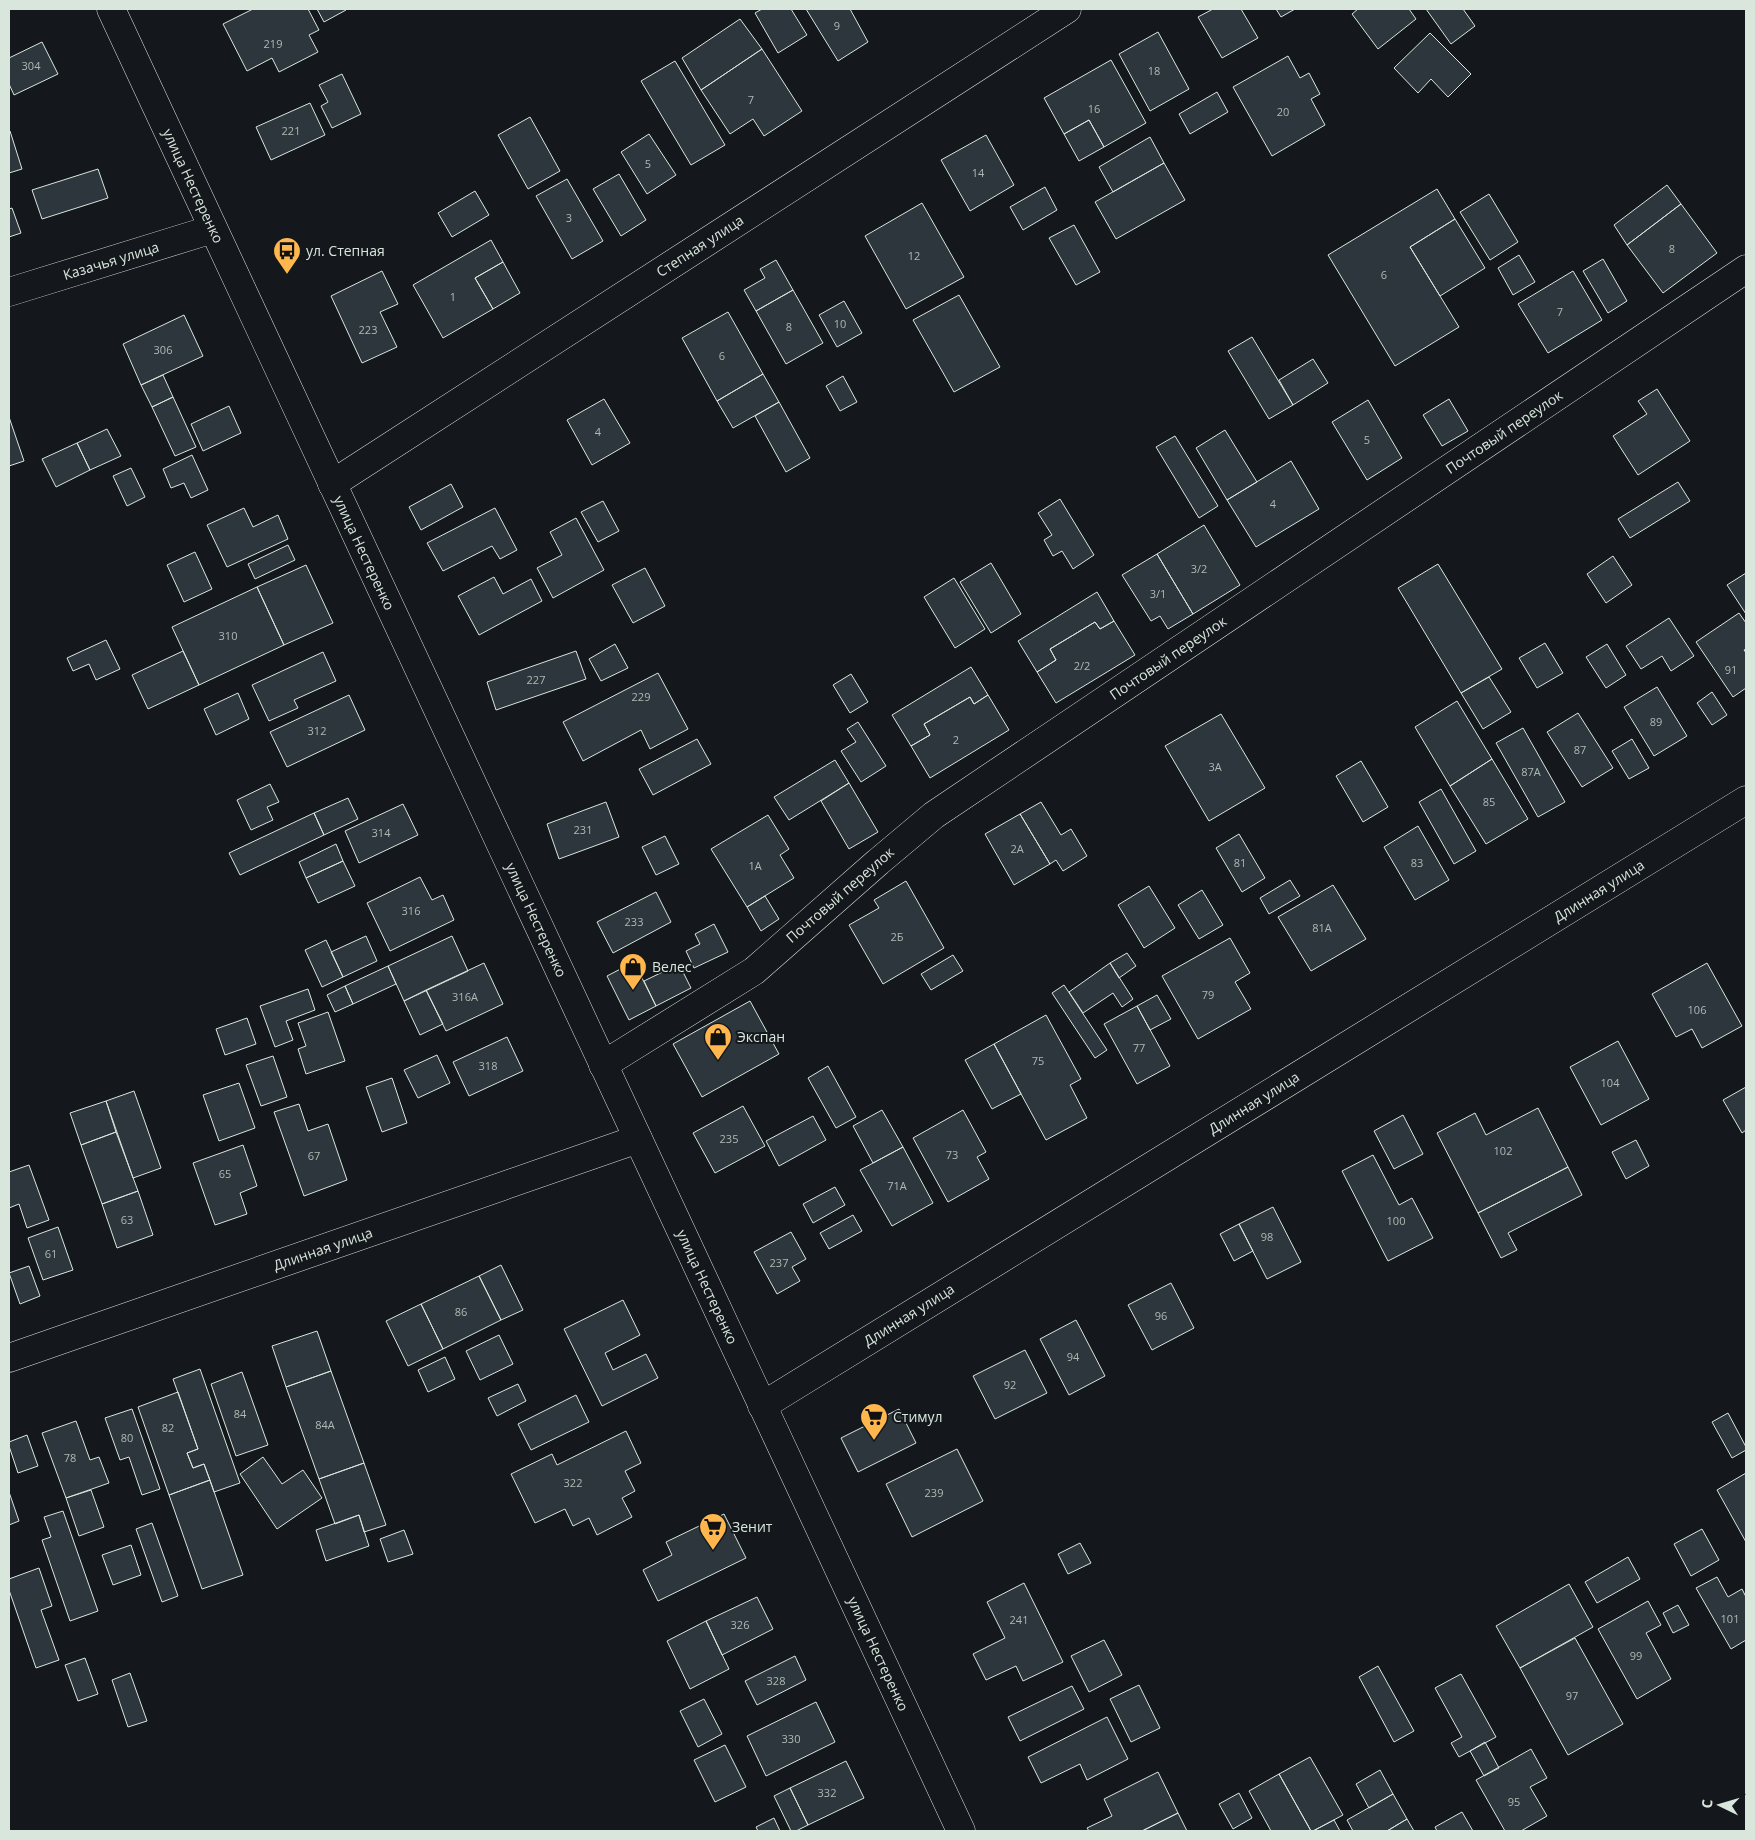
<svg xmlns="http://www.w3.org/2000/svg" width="1755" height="1840" font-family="'Open Sans',sans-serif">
<rect width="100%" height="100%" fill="#14181c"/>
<path fill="#2c363c" stroke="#d8e6dc" d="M253,9H308L319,30L309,35L318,52L279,72L272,58L247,71L223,24Z
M317,9H345L346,10L324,22Z
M762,9H791L807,35L778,53L755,13Z
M806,9H850L868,42L838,61Z
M1213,9H1241L1258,38L1222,58L1198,17Z
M1276,9H1295L1281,17Z
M1358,9H1409L1416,19L1378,49L1352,14Z
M1426,9H1463L1475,26L1451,44Z
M740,19L762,49L701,90L682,58Z
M1158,32L1189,89L1150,111L1119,54Z
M1430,33L1471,74L1448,97L1431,79L1418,93L1394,68Z
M42,42L58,74L14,95L9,84V58Z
M762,49L802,111L764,136L753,119L730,134L701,90Z
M1288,56L1300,78L1309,73L1320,94L1311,99L1325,125L1272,156L1233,87Z
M1111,60L1146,123L1104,147L1089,120L1064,134L1044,98Z
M675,61L725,145L691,165L641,81Z
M342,74L361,114L332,128L321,106L328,102L319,85Z
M1217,92L1228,112L1190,134L1179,114Z
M310,103L325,135L271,160L256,127Z
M530,117L560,171L528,189L498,135Z
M1089,120L1104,147L1079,161L1064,134Z
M9,131H10L22,169L9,173Z
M649,134L676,175L647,194L621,152Z
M986,135L1014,185L970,211L941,160Z
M1150,137L1164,163L1113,192L1099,167Z
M1164,163L1185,200L1116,239L1095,202Z
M98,169L108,198L42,219L32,190Z
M619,174L646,220L621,236L593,189Z
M567,179L603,241L572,259L536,196Z
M1667,185L1681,204L1627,245L1614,225Z
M1045,187L1057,210L1023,230L1010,207Z
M1437,189L1455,219L1410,247L1459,327L1395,366L1328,255Z
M475,191L489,215L452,237L438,213Z
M1489,194L1518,242L1490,260L1460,212Z
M922,203L964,277L906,309L865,236Z
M1681,204L1717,253L1663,293L1627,245Z
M12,208L21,233L9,237V209Z
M1455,219L1485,268L1440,296L1410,247Z
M1074,225L1100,272L1076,285L1049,238Z
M491,240L503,262L475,278L493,309L443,338L413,285Z
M1519,255L1535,282L1513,295L1498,268Z
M1603,259L1627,301L1608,313L1583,271Z
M776,260L793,290L756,311L744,290L765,278L760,269Z
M503,262L520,293L493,309L475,278Z
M382,271L398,304L380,312L397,347L362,363L331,296Z
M1573,271L1602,320L1548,353L1518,304Z
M793,290L823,343L786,364L756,311Z
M959,295L1000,367L954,392L913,320Z
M844,301L862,333L837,347L819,315Z
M728,312L763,374L717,401L682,338Z
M184,315L203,356L141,385L123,344Z
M1252,337L1293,405L1269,419L1228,351Z
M1313,359L1328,383L1293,405L1279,380Z
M763,374L779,402L733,428L717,401Z
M163,375L173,397L152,407L141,385Z
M843,376L857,402L840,411L826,386Z
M1657,389L1690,441L1638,475L1613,436L1647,414L1638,401Z
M173,397L196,447L175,456L152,407Z
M604,399L630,443L592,465L567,420Z
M1449,399L1468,431L1442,446L1423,415Z
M1368,400L1402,458L1367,480L1332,422Z
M779,402L810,458L786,472L755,416Z
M229,406L241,433L203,451L191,424Z
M9,417L24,461L9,466Z
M107,429L121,456L90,470L77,443Z
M1225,430L1257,482L1227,500L1196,448Z
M1175,436L1218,506L1199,518L1156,447Z
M77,443L90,470L56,487L42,459Z
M192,455L208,490L191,498L184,483L171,488L163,469Z
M1291,461L1319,509L1256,547L1227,500Z
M131,468L145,497L127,506L113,476Z
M1678,482L1690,501L1630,538L1618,519Z
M451,484L463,507L421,530L409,507Z
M1060,499L1094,555L1073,569L1062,551L1053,556L1044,540L1052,535L1038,513Z
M603,501L619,531L598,542L581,512Z
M244,508L253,527L278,515L288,539L227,567L207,525Z
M495,508L517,550L500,559L492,546L443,571L427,543Z
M576,518L604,570L553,598L537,568L562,555L550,532Z
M1204,525L1240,585L1193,614L1157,554Z
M288,545L295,560L255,579L248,564Z
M195,552L212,589L184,602L167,565Z
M1157,554L1193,614L1168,629L1160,616L1151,621L1122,575Z
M1613,556L1632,585L1606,603L1587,574Z
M991,563L1021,614L991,633L960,582Z
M1438,564L1502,669L1461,693L1398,588Z
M306,565L333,623L284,645L257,587Z
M645,568L665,606L633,623L612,585Z
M1746,573V614L1727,585Z
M494,577L503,594L531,579L542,601L479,635L458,596Z
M954,578L985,629L955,648L924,597Z
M257,587L284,645L199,685L172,627Z
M1097,592L1114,621L1100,629L1095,622L1050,649L1056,660L1037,672L1018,641Z
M1739,613L1746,623V649L1744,650L1746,653V688L1733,697L1696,642Z
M1669,618L1694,656L1671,671L1662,656L1641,669L1626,646Z
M1114,621L1135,655L1056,703L1037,672L1056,660L1050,649L1095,622L1100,629Z
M106,640L120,669L96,680L89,664L73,671L67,658Z
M1545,643L1563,673L1537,688L1519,658Z
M615,644L628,668L601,681L589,659Z
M1607,644L1626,675L1606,688L1586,657Z
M183,651L199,685L148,709L132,675Z
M576,651L586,679L496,710L487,682Z
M323,652L336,681L294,700L298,708L269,721L252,685Z
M971,667L988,695L974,704L970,697L924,724L930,735L911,746L892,715Z
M658,673L688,729L650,749L641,730L583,761L563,722Z
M851,674L868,702L850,713L833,685Z
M1489,677L1511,712L1483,729L1461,693Z
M1657,687L1687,736L1654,756L1624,707Z
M1712,692L1727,715L1712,725L1697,703Z
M238,693L249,719L216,735L204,709Z
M349,695L365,730L287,767L270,732Z
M988,695L1009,730L930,778L911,746L930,735L924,724L970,697L974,704Z
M1457,701L1492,759L1450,786L1415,727Z
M1578,713L1613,768L1582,787L1547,732Z
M1221,714L1265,788L1209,821L1165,746Z
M858,722L886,766L861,782L841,751L856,742L847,729Z
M1523,728L1565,802L1538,817L1496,743Z
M697,739L711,764L653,795L639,769Z
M1632,739L1649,768L1629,779L1612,751Z
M1492,759L1528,819L1486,844L1450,786Z
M835,760L849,783L789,820L774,797Z
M1361,761L1388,807L1363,822L1336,776Z
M849,783L878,832L849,849L821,801Z
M270,784L279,802L267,807L273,820L251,830L237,800Z
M1441,789L1476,851L1454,864L1419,802Z
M348,798L358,819L324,835L314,813Z
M606,802L619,837L559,859L547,824Z
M1041,802L1061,835L1071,829L1087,856L1063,871L1056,860L1050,864L1020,814Z
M403,804L418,835L359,863L345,831Z
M314,813L324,835L240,875L229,853Z
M1020,814L1050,864L1014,885L985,834Z
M768,815L789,849L780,855L794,878L747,907L711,849Z
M1418,826L1449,880L1415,900L1384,847Z
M1239,834L1265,878L1242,892L1216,848Z
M665,836L679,864L656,875L642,847Z
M336,844L343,861L306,878L299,862Z
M343,861L355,886L318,903L306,878Z
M420,877L432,900L443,895L454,920L390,951L367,903Z
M1290,880L1300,896L1269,914L1260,898Z
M906,881L944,948L883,984L849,925L879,908L874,900Z
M1333,885L1366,939L1311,971L1278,917Z
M1149,886L1175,928L1144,948L1118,905Z
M1202,890L1223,925L1199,939L1178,905Z
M656,892L671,922L613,953L597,922Z
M765,896L779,919L761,931L747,907Z
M714,924L728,952L694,968L686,951L700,944L695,934Z
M366,936L377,961L343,977L331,952Z
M452,936L468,971L404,1001L388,966Z
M1230,938L1250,973L1235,982L1251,1009L1198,1039L1162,976Z
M326,940L343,977L322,987L305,950Z
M1127,953L1136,966L1119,978L1110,963Z
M953,955L963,971L931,990L921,974Z
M634,962L656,1006L629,1020L607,976Z
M484,963L503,1004L446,1031L426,990Z
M1110,963L1133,999L1122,1007L1113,993L1083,1013L1069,992Z
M1707,963L1742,1026L1702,1048L1692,1029L1676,1037L1652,994Z
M679,964L691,988L656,1006L644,981Z
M388,966L396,984L353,1004L345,986Z
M1064,985L1107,1050L1095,1058L1052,993Z
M345,986L353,1004L335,1012L327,995Z
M308,989L315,1010L286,1021L293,1040L275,1047L260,1006Z
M426,990L443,1024L420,1035L404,1001Z
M1157,995L1171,1019L1150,1030L1137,1006Z
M750,1001L779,1054L702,1097L673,1044Z
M1137,1006L1170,1066L1137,1084L1104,1024Z
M328,1012L345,1061L306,1074L298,1049L306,1046L298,1023Z
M1046,1015L1081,1079L1070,1085L1087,1118L1046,1140L994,1044Z
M247,1018L256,1044L225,1055L216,1029Z
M507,1037L523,1071L469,1096L453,1062Z
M1618,1041L1649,1099L1601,1125L1570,1067Z
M994,1044L1021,1094L992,1109L965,1060Z
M437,1055L450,1083L418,1098L404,1070Z
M273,1056L287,1097L261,1106L246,1065Z
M828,1066L856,1117L836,1128L808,1078Z
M392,1078L407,1123L382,1132L366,1087Z
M239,1083L255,1128L219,1141L203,1095Z
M1746,1087V1130L1742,1133L1723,1100Z
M134,1091L161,1168L133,1178L106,1101Z
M106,1101L116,1132L81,1145L70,1113Z
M299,1104L308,1131L328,1124L347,1180L304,1196L274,1112Z
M743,1106L765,1146L715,1173L693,1133Z
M1538,1108L1568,1167L1478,1213L1437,1133L1475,1113L1486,1135Z
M882,1110L903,1147L873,1163L853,1126Z
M963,1110L986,1152L977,1157L989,1179L948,1202L913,1138Z
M1403,1115L1423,1154L1394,1169L1374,1131Z
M813,1116L826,1140L779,1166L766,1141Z
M116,1132L138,1191L102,1204L81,1145Z
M1636,1140L1649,1166L1626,1179L1612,1152Z
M243,1145L257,1186L240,1193L247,1214L215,1225L193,1163Z
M903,1147L933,1203L892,1226L860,1170Z
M1373,1155L1399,1205L1412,1198L1433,1238L1388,1261L1342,1171Z
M29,1165L49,1220L27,1228L19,1204L9,1208V1172Z
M1568,1167L1582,1195L1508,1233L1517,1250L1501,1258L1478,1213Z
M835,1187L845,1205L813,1223L803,1204Z
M138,1191L153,1235L117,1248L102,1204Z
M1273,1207L1301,1262L1267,1279L1239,1224Z
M853,1215L862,1231L829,1249L820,1233Z
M1239,1224L1253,1251L1234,1261L1220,1234Z
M58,1227L73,1270L43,1280L28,1238Z
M791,1232L806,1259L792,1267L800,1281L777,1294L754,1252Z
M501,1265L523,1310L501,1320L479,1276Z
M29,1266L40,1296L20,1304L9,1273Z
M479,1276L501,1320L443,1349L421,1304Z
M1171,1283L1194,1328L1152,1350L1128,1305Z
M623,1300L640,1335L605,1353L613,1370L646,1354L658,1378L602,1406L564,1329Z
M421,1304L443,1349L408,1366L386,1321Z
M1076,1320L1105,1376L1069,1395L1040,1339Z
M317,1331L331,1371L286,1387L272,1346Z
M499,1335L513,1364L480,1380L466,1351Z
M1025,1350L1047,1393L995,1419L973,1376Z
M445,1357L455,1379L428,1392L418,1370Z
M200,1369L240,1483L214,1492L204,1464L193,1468L187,1453L198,1449L173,1379Z
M331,1371L364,1463L319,1479L286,1387Z
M242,1372L268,1445L236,1456L211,1384Z
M518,1384L526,1401L497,1416L488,1398Z
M178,1392L198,1449L187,1453L193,1468L204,1464L210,1480L169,1495L138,1407Z
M576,1395L589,1422L531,1450L518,1424Z
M132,1409L160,1489L142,1495L129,1457L120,1460L105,1418Z
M899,1409L916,1443L858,1472L841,1438Z
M1728,1413L1746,1447V1450L1732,1458L1712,1422Z
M76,1421L90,1460L99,1457L109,1483L66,1498L42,1433Z
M626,1431L641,1463L625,1471L635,1491L622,1498L632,1517L597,1535L589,1518L573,1526L565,1509L535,1523L511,1474L552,1454L557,1465Z
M27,1435L38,1466L18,1473L9,1446V1442Z
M957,1449L983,1501L912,1537L886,1484Z
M263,1457L282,1484L303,1470L322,1498L277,1529L240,1474Z
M364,1463L386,1525L364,1532L359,1515L335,1524L319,1479Z
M1746,1473V1542L1717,1490Z
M210,1480L243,1575L202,1589L169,1495Z
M91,1490L104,1527L79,1536L66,1498Z
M9,1492L19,1521L9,1525Z
M63,1511L98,1611L70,1621L42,1540L51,1537L44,1517Z
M724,1514L746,1558L658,1601L643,1570L672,1555L666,1542Z
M359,1515L369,1546L326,1561L316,1530Z
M152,1523L178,1596L162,1602L136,1529Z
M1702,1529L1719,1560L1691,1576L1674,1544Z
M404,1530L413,1554L388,1562L380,1539Z
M1080,1543L1091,1563L1068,1574L1058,1554Z
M131,1545L141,1575L113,1585L102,1555Z
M1628,1557L1640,1579L1597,1603L1585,1582Z
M39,1568L52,1606L41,1610L59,1660L36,1668L9,1590V1579Z
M1717,1577L1728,1597L1742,1589L1746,1597V1640L1731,1649L1696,1588Z
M1024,1583L1063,1662L1023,1681L1016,1666L986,1680L973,1654L1005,1638L987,1602Z
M1569,1584L1593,1627L1520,1668L1496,1626Z
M757,1597L773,1629L722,1655L706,1621Z
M1648,1601L1661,1625L1646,1633L1671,1679L1637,1699L1598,1629Z
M1678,1605L1689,1625L1673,1633L1663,1613Z
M706,1621L729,1669L690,1689L667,1641Z
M1575,1638L1623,1724L1568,1755L1520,1668Z
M1104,1640L1122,1675L1089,1692L1071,1656Z
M795,1656L806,1680L757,1705L745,1681Z
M85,1658L98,1694L78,1701L65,1665Z
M1378,1666L1414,1731L1394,1742L1359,1677Z
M130,1673L147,1721L128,1727L112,1680Z
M1461,1674L1496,1737L1459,1757L1451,1743L1462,1737L1435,1688Z
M1139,1685L1160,1728L1131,1742L1110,1699Z
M1072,1686L1084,1709L1020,1741L1008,1717Z
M704,1699L722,1734L698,1747L680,1711Z
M816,1702L835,1742L766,1776L747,1736Z
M1107,1717L1128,1759L1087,1780L1080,1764L1041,1783L1028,1757Z
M1485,1742L1499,1768L1484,1776L1470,1751Z
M725,1745L746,1787L715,1802L694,1760Z
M1531,1749L1547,1778L1530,1787L1547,1816L1521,1831H1505L1476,1780Z
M1310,1757L1343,1815L1313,1831H1311L1279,1774Z
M846,1761L864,1798L808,1825L790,1788Z
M1380,1770L1393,1794L1369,1808L1356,1784Z
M1158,1772L1178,1813L1142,1831H1089L1087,1828L1112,1816L1104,1799Z
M1279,1774L1311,1831H1271L1249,1791Z
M790,1788L808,1825L796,1831H791L774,1796Z
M1239,1793L1252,1818L1233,1829L1219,1804Z
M1393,1794L1407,1819L1387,1831H1353L1347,1820Z
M1462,1812L1473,1831H1437L1435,1827Z
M1178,1813L1187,1831H1142Z
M774,1818L780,1831H758L756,1827Z
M1407,1819L1414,1831H1387Z
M1334,1820L1340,1831H1313Z"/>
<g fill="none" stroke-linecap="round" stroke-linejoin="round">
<defs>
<path id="minor" d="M9,292L213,229
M332,484L1067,9
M603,1065L754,971L878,862L934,815L1746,269
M9,1358L638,1139
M762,1406L1746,800"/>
<path id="tertiary" d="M111,9L961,1831"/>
</defs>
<use href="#minor" stroke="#d8e6dc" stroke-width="29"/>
<use href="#tertiary" stroke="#d8e6dc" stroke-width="29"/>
<use href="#minor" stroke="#14181c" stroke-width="28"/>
<use href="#tertiary" stroke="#14181c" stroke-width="28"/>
</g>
<defs>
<symbol id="bus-pin" viewBox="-11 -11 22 30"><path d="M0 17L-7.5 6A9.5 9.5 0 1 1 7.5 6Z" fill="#ffb74d" stroke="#14181c"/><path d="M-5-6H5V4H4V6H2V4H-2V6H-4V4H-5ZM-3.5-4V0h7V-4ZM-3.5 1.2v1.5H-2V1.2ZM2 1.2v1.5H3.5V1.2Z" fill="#111"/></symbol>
<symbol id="shop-pin" viewBox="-11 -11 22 30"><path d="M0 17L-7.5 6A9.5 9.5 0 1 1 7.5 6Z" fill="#ffb74d" stroke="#14181c"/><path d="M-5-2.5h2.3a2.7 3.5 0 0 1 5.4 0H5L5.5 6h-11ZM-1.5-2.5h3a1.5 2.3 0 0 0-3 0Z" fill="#111"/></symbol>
<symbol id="supermarket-pin" viewBox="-11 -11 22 30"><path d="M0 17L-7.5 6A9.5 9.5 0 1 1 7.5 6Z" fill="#ffb74d" stroke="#14181c"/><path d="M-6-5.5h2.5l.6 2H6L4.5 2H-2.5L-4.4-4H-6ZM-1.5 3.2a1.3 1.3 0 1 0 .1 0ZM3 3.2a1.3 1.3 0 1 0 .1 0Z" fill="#111"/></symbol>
</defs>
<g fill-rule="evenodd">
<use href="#bus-pin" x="271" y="235" width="32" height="43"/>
<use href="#shop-pin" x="617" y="951" width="32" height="43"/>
<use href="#shop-pin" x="702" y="1021" width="32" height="43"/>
<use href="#supermarket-pin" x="858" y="1401" width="32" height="43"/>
<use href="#supermarket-pin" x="697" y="1511" width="32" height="43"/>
</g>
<g text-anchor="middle" stroke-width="4" stroke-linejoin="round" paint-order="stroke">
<g font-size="11" fill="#adbab4">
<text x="837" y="30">9</text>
<text x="273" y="48">219</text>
<text x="31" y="70">304</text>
<text x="1154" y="75">18</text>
<text x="751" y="104">7</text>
<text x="1094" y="113">16</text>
<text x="1283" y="116">20</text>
<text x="291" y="135">221</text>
<text x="648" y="168">5</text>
<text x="978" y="177">14</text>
<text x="569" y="222">3</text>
<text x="1672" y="253">8</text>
<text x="914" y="260">12</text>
<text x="1384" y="279">6</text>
<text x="453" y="301">1</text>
<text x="1560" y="316">7</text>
<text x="840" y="328">10</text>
<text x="789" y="331">8</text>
<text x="368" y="334">223</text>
<text x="163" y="354">306</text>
<text x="722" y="360">6</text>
<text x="598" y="436">4</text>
<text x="1367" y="444">5</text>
<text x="1273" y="508">4</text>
<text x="1199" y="573">3/2</text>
<text x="1158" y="598">3/1</text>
<text x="228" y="640">310</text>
<text x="1082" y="670">2/2</text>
<text x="1731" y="674">91</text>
<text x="536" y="684">227</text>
<text x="641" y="701">229</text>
<text x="1656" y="726">89</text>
<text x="317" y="735">312</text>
<text x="956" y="744">2</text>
<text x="1580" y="754">87</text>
<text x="1215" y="771">3А</text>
<text x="1531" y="776">87А</text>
<text x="1489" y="806">85</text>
<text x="583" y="834">231</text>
<text x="381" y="837">314</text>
<text x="1017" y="853">2А</text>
<text x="1240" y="867">81</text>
<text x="1417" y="867">83</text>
<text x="755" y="870">1А</text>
<text x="411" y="915">316</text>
<text x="634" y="926">233</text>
<text x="1322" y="932">81А</text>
<text x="897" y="941">2Б</text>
<text x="1208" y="999">79</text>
<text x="465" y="1001">316А</text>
<text x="1697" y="1014">106</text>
<text x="1139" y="1052">77</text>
<text x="1038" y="1065">75</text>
<text x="488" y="1070">318</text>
<text x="1610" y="1087">104</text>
<text x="729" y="1143">235</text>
<text x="1503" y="1155">102</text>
<text x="952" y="1159">73</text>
<text x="314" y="1160">67</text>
<text x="225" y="1178">65</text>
<text x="897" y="1190">71А</text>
<text x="127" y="1224">63</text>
<text x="1396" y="1225">100</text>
<text x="1267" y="1241">98</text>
<text x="51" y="1258">61</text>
<text x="779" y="1267">237</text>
<text x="461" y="1316">86</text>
<text x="1161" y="1320">96</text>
<text x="1073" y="1361">94</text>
<text x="1010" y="1389">92</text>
<text x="240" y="1418">84</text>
<text x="325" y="1429">84А</text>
<text x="168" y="1432">82</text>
<text x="127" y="1442">80</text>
<text x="70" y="1462">78</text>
<text x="573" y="1487">322</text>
<text x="934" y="1497">239</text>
<text x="1730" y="1623">101</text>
<text x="1019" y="1624">241</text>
<text x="740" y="1629">326</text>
<text x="1636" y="1660">99</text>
<text x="776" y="1685">328</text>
<text x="1572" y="1700">97</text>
<text x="791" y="1743">330</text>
<text x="827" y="1797">332</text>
<text x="1514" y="1806">95</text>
</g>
<g font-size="14" fill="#d8e6dc" stroke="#14181c">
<text transform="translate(193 186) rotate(65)" y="5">улица Нестеренко</text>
<text transform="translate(700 246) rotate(-33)" y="5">Степная улица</text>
<text transform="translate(111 261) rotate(-17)" y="5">Казачья улица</text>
<text transform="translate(1504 432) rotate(-34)" y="5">Почтовый переулок</text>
<text transform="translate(364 553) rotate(65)" y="5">улица Нестеренко</text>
<text transform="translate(1168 658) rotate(-34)" y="5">Почтовый переулок</text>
<text transform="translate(1599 891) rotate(-32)" y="5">Длинная улица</text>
<text transform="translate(840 895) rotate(-41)" y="5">Почтовый переулок</text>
<text transform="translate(536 920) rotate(65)" y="5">улица Нестеренко</text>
<text transform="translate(1254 1103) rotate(-32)" y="5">Длинная улица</text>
<text transform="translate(323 1249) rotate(-19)" y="5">Длинная улица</text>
<text transform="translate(707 1287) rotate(65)" y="5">улица Нестеренко</text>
<text transform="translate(909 1315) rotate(-32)" y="5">Длинная улица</text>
<text transform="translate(878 1654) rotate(65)" y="5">улица Нестеренко</text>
</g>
<g font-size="14" fill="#d8e6dc" stroke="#14181c" text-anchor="start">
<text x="306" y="256">ул. Степная</text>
<text x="652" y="972">Велес</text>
<text x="737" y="1042">Экспан</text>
<text x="893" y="1422">Стимул</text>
<text x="732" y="1532">Зенит</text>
</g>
</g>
<rect width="1755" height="1840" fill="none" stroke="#d8e6dc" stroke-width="20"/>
<g transform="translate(1720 1805) rotate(275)" stroke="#14181c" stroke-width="4" paint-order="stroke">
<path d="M0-4L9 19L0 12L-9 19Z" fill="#d8e6dc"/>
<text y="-8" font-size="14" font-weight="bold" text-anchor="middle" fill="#d8e6dc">С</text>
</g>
</svg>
